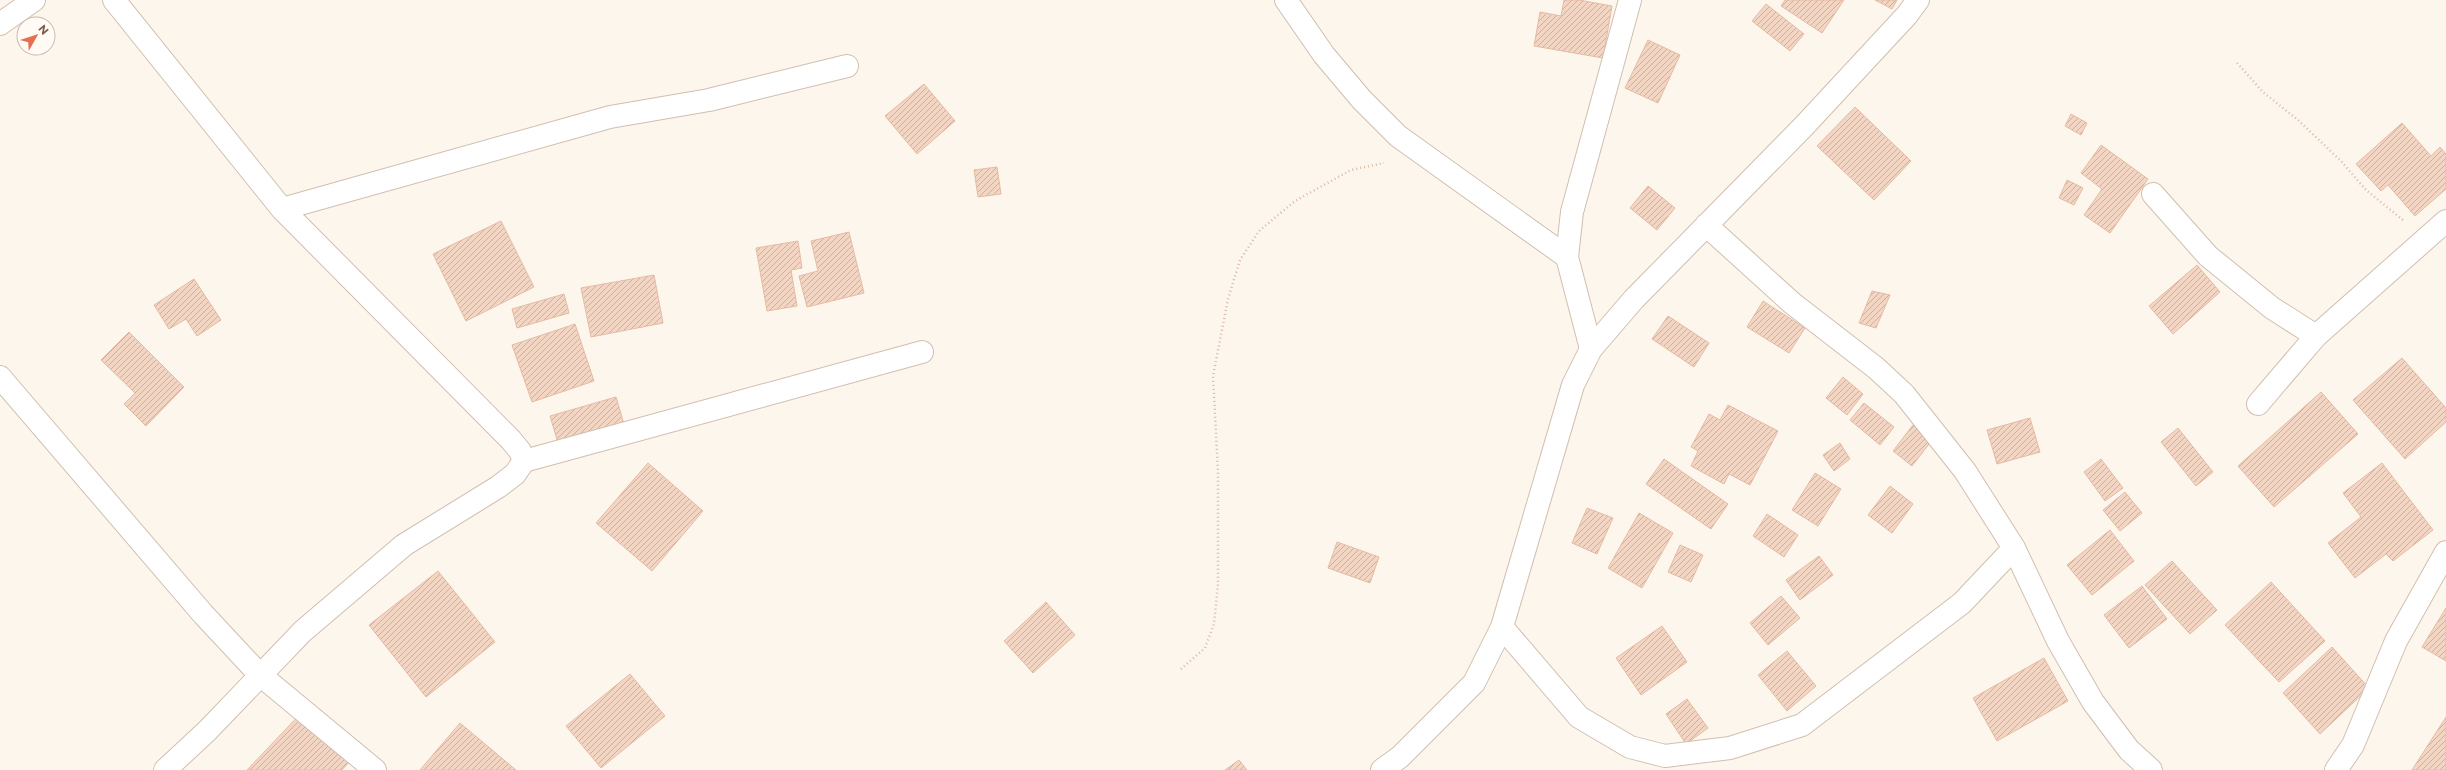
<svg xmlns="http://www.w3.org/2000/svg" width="2446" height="770" font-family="Montserrat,sans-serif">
<defs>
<pattern id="building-hatch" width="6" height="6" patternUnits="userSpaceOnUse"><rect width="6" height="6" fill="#f3d5c3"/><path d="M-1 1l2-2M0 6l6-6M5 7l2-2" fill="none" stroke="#cab0a1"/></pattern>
</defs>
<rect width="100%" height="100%" fill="#fdf6ec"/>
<path fill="url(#building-hatch)" stroke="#e6bba3" d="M1564,0H1579L1612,6L1603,58L1534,46L1540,12L1561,16Z
M1785,0H1844L1822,33L1781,6Z
M1875,0H1897L1892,9Z
M1766,4L1804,34L1790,51L1752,21Z
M1648,40L1680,55L1658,103L1625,88Z
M924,84L955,121L917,154L885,116Z
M1855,107L1911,161L1874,200L1817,146Z
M2071,114L2087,123L2081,135L2065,126Z
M2402,123L2431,156L2440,147L2446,154V189L2415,216L2388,185L2381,191L2356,164Z
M2101,145L2148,179L2110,233L2084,215L2102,189L2081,173Z
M997,167L1001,194L978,197L974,170Z
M2067,180L2083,188L2074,205L2059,198Z
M1648,186L1675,208L1657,230L1630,208Z
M501,221L534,287L466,321L433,254Z
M849,232L864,293L807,307L799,276L818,271L811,241Z
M798,241L802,268L791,270L797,306L767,311L756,248Z
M2197,265L2220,292L2173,334L2149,306Z
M654,275L663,323L591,337L581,288Z
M194,279L221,320L197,336L186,319L169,329L154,305Z
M1872,291L1890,295L1876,328L1859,323Z
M564,294L569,313L517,328L512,309Z
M1763,301L1805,328L1789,353L1747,327Z
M1668,316L1709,343L1694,367L1652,339Z
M575,324L594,381L532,402L512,345Z
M129,332L184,387L146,426L124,404L135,393L101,360Z
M2402,358L2446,408V422L2405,459L2353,400Z
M1843,377L1863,394L1847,415L1826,398Z
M2321,392L2358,434L2274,507L2238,466Z
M616,397L624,424L558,443L550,416Z
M1864,403L1894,427L1880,445L1850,420Z
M1728,405L1778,431L1750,485L1729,474L1724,484L1691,466L1698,451L1691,447L1709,414L1720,420Z
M2030,418L2040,452L1997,464L1987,430Z
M1913,425L1933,439L1912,466L1893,451Z
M2178,428L2213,472L2196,486L2161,442Z
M1840,443L1850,459L1834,471L1823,455Z
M1664,459L1728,504L1711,529L1646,484Z
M2101,459L2123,488L2105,501L2084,472Z
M648,463L703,511L652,571L596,523Z
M2382,463L2433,530L2393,561L2386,554L2355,578L2328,543L2361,517L2343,493Z
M1815,473L1841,489L1818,526L1792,510Z
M1890,486L1913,504L1892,533L1868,515Z
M2125,492L2142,513L2120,531L2103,510Z
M1587,508L1613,518L1597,554L1572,543Z
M1639,513L1673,533L1642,588L1608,568Z
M1767,514L1798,535L1784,557L1753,536Z
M2110,530L2134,561L2092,595L2067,565Z
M1337,542L1379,557L1370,583L1328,568Z
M1680,545L1703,555L1691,582L1668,572Z
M1819,556L1833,575L1800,600L1786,580Z
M2172,561L2217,610L2190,634L2145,585Z
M438,571L495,642L426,697L369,625Z
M2271,582L2325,641L2279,682L2225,625Z
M2142,586L2167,619L2129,648L2104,615Z
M1781,596L1800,618L1768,645L1750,623Z
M1046,602L1075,635L1033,673L1004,641Z
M2446,608V661L2422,647Z
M1662,626L1687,662L1641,695L1616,658Z
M2332,647L2369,688L2320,734L2283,693Z
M1787,651L1816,686L1787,711L1758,675Z
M2044,658L2068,701L1997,741L1973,698Z
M630,674L665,716L601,768L566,726Z
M1687,699L1708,728L1686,744L1666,714Z
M303,711L353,758L342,770H247Z
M2446,717V770H2412Z
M460,723L516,770H420Z
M1239,760L1247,770H1225Z"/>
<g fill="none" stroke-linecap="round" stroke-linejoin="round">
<defs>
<path id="minor" d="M114,0L282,209L511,440L520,451L524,461L515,474L498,487L404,545L303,631L207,731L165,770
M1286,0L1324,55L1362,100L1398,136L1567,257
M0,24L34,0
M2153,194L2208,256L2272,308L2316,336L2446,221
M282,209L610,117L709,100L847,66
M1706,225L1792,303L1876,368L1904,394L1965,471L2014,548L2058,641L2093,702L2129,750L2151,770
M1591,349L1567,257L1572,212L1630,0
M0,377L203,614L259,674L375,770
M2258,404L2316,336
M524,461L922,352
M1502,627L1579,717L1630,747L1665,756L1730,748L1802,725L1962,603L2014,548
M1382,770L1400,757L1474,683L1502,627L1573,385L1591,349L1634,299L1804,126L1907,15L1918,0
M2336,770L2353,745L2396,641L2446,552"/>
</defs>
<use href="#minor" stroke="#d1beb0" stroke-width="24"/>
<path stroke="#d9b8a5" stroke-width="2.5" stroke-dasharray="1 3" stroke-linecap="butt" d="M2237,63L2263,92L2298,120L2341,161L2366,190L2403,220
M1181,669L1205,648L1214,624L1218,584V472L1213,376L1228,299L1240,260L1259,231L1295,201L1351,170L1384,163"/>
<use href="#minor" stroke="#fff" stroke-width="22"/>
</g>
<g transform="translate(36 36) rotate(51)"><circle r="19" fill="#fffaf3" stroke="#cabbb1"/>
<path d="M0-3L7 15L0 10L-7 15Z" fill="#e76f51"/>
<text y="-6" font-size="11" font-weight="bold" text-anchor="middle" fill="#7a5c4d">N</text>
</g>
</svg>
